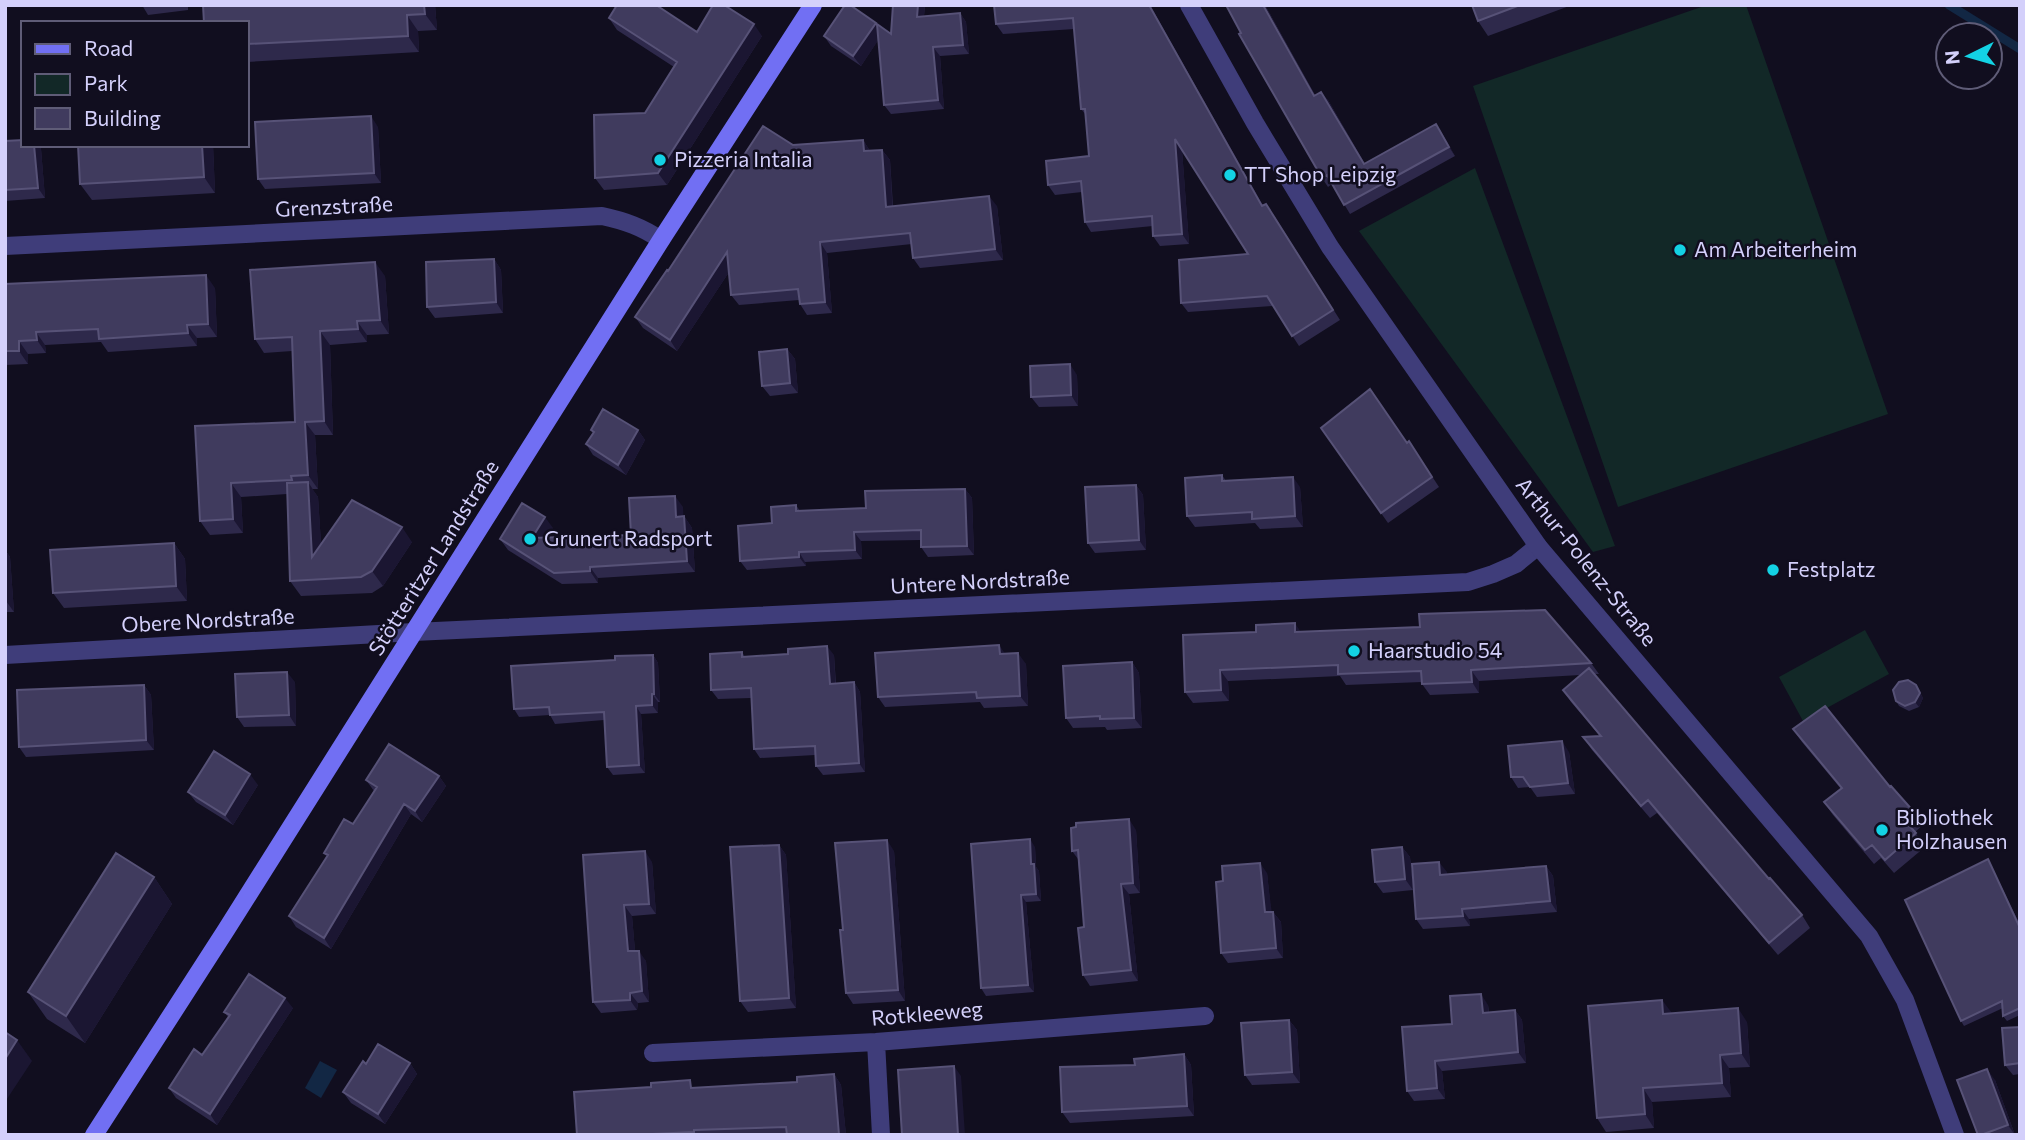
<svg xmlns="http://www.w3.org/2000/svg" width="2025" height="1140" font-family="Commissioner,sans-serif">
<rect width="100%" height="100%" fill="#110e1f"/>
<path fill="#122827" d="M1707,5H1746L1888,414L1618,507L1473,86Z
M1475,168L1615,546L1593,552L1359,231Z
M1865,630L1889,674L1803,721L1779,677Z"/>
<path fill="#122744" d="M320,1061L337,1070L321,1098L305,1088Z"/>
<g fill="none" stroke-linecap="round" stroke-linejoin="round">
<path stroke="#122744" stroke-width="9" d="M1949,5L2020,49"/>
<path stroke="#3f3d7a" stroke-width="18" d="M5,246L602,216C625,221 642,227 661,240
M5,655L414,632L1468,582L1493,574L1516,564L1538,546
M876,1042L881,1135
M653,1053L876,1042L1205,1016"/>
<path stroke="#3f3d7a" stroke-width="18" d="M1189,5L1255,123L1330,247L1538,546L1869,936L1905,1000L1955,1135"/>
<path stroke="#716ff3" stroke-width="18" d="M94,1135L226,930L661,240L813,5"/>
</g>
<path fill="#2e294b" d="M142,5H188V10L148,15Z
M435,5L437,30L418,31L419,52L247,62V23Z
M893,5H925L924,16L960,13L966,22L969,54L940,56L944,109L891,114L884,105L878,40L861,66L831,46L824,36L876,23L891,34Z
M994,5H1150L1263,206L1273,214L1340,320L1299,346L1273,306L1188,312L1181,303L1248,254L1182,150L1189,244L1160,246L1153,236V226L1091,232L1085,222L1082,192L1055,195L1048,185L1089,156L1086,115L1081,109L1074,29L1003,34L996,24Z
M1226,5H1265L1315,95L1328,100L1365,164L1436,124L1455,156L1350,214L1332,184L1328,187L1322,178Z
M1472,5H1572L1488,36L1478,21Z
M609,18L697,32L762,36L667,185L604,190L595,178L645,113L674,67L617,30Z
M378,127L381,183L265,189L258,179Z
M863,140L870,151L882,150L890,160L893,206H997L1003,260L920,268L913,258L912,244L827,253L832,313L807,315L800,304L799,300L739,305L731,295L729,272L677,351L643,328L635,317L668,271L793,145Z
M5,141L23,145H38L41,149L45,198L5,201Z
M213,145L215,193L92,200L80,184Z
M494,259L501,270L503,313L435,318L427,307Z
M385,276L389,334L367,335V342L330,345L333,435H315L318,489H312L318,497L321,544L412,542L383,586L372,593L301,596L290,581L287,494L241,497L243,533L210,535L200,521L195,426L295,422L292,351L264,353L255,339Z
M5,284L215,288L217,337L197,338V346L108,352L101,342L45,345L46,353L28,354V364L5,365Z
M787,349L795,359L798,393L770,396L762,386Z
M1077,375L1078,406L1039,407L1031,397Z
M1321,428L1407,443L1409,441L1439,487L1388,523Z
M591,430H638L645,440L626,475L593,455L586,444L593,433Z
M1222,475L1226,481L1300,487L1303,527L1260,529L1255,523L1195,527L1187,516Z
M1136,485L1143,495L1146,550L1095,553L1088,543Z
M965,489L972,498L974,555L928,557L921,547V540L861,541L862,559L805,562L806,566L747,570L740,561L772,523L796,505L800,511L866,508Z
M683,507V516H684L692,528L695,572L598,578V583L562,584L508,550L500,539L553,528L547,537L631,535Z
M174,543L185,559L187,601L64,608L53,593Z
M5,550L10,557L14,612H5Z
M1301,632L1591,663L1599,674H1594L1769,879L1802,915L1810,928L1778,955L1657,813L1650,818L1592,750L1583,737L1600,736L1571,702L1563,690L1580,675L1479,681V693L1430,695L1422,684V682L1346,685L1340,676L1228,681L1229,701L1193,703L1185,692L1183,635Z
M742,652L745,657L834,655L836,684L854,682L860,692L865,772L823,775L816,766L815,755L760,758L754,749L751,698L718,699L711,690Z
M1005,654L1026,664L1028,706L984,708L980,702L885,707L878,697Z
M653,655L658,663L660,702H658V713L641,714L645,773L613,775L607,767L604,720L555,724L550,715L519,717L514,709L615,660Z
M1132,662L1139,673L1142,728L1107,730L1105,727L1073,728L1066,718Z
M295,682L296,726L244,727L237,717Z
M144,685L151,695L154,750L26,757L19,747Z
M1916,685L1923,698L1919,707L1909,711L1899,706L1896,701Z
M1793,729L1890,787L1914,812L1923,825L1915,832L1925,847L1894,873L1881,858L1874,864L1833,815L1824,802L1841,789L1802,742Z
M1569,752L1575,794L1537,797L1530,787L1518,788L1511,777Z
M439,776L446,786L422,822L411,814L331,949L296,927L289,916L327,857L324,853L353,824L374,791L366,780Z
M258,785L233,825L196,802L188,792Z
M1136,830L1140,893L1129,894L1138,981L1090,986L1083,975L1084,927L1078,859L1072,851Z
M779,845L786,855L796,1008L748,1012L740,1001Z
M1035,847L1036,867L1039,871L1041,901L1026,902L1034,992L986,996L981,988Z
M1402,847L1410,857L1413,890L1383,893L1375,882Z
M894,851L905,1001L853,1004L846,993L843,930Z
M583,855L652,862L656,914L632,916L635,951L646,961L649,1002L638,1003L637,1010L601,1013L593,1002Z
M1991,865L2020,925V1015L2007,1021L2003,1016V1008L1964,1026L1961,1021Z
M1546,866L1553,876L1557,912L1469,919L1470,926L1423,929L1416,919L1447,872V874Z
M1267,873L1271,912H1273L1281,922L1283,958L1228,963L1221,953Z
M154,877L172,904L85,1043L47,1019L28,992Z
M1488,1005L1489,1012L1515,1010L1522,1020L1526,1063L1442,1071L1445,1099L1414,1101L1407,1091L1452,1024Z
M293,1008L217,1125L176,1098L169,1088L202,1055L228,1017L224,1012Z
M1671,1013L1747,1022L1750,1067L1729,1068L1731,1097L1652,1102L1654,1128L1606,1132L1597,1118Z
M1289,1020L1297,1030L1300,1083L1252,1085L1245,1075Z
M2020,1027V1074L2013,1075L2005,1065Z
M1184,1054L1191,1065L1194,1116L1070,1123L1062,1112L1135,1065Z
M410,1063L417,1074L385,1124L351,1103L343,1092L366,1064Z
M834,1074L841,1085L846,1135H577L696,1088L797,1082Z
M1995,1080L2015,1135H1978Z"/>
<path fill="#1b1632" d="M424,5H435L437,30L425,14Z
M918,5H925L923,26L917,17Z
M1149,5H1150L1269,216L1262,206Z
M1263,5H1265L1320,105L1314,96Z
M960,13L966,22L969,54L963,45Z
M407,15L418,31L419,52L408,36Z
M876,23L883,33L861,66L853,56Z
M754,24L762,36L667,185L658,173Z
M933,47L940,56L944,109L938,100Z
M1321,92L1328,100L1370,173L1364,164Z
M371,116L378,127L381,183L374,173Z
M1436,124L1442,133L1455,156L1449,147Z
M1175,139L1182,149L1189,244L1182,234Z
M863,140L870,151H864Z
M34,145H38L41,149L45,198L38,188Z
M202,145H213L215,193L204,177Z
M882,150L890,160L893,217L886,207Z
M989,196L997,206L1003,260L995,249Z
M820,242L827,253L832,313L825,302Z
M727,252L735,263L677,351L670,340Z
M494,259L501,270L503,313L496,302Z
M375,262L385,276L389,334L380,320Z
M206,275L215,288L217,337L208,324Z
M357,321L367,335V342L358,329Z
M187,325L197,338V346L188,333Z
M320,331L330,345L333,435L324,421Z
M36,332L45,345L46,353L37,340Z
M19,341L28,354V364L19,351Z
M787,349L795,359L798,393L790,383Z
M1070,364L1077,375L1078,406L1071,395Z
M305,422L315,435L318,489L308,475Z
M638,430L645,440L626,475L618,465Z
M1293,477L1300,487L1303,527L1295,516Z
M308,482L318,497L323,572L312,557Z
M231,483L241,497L243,533L233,519Z
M1136,485L1143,495L1146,550L1139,540Z
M965,489L972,498L974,555L967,546Z
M675,496L683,507L684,528L676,517Z
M684,516L692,528L695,572L687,561Z
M545,517L553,528L540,549L532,538Z
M402,527L412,542L383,586L372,571Z
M854,532L861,541L862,559L855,550Z
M174,543L185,559L187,601L176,586Z
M5,550L10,557L14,612L6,601Z
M799,552L805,562L806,566L799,557Z
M590,567L598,578V583L590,571Z
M1295,623L1302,634L1295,632Z
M999,645L1006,655L1000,654Z
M827,646L834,655L836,693L830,684Z
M1018,653L1026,664L1028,706L1020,696Z
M653,655L658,663L660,702L654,694Z
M1132,662L1139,673L1142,728L1134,718Z
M1220,670L1228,681L1229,701L1221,690Z
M1471,670L1479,681V693L1472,682Z
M287,672L295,682L296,726L289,715Z
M854,682L860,692L865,772L859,763Z
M144,685L151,695L154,750L146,740Z
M1916,685L1923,698L1919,707L1915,702Z
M652,694L658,702V713L652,705Z
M636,706L641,714L645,773L639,765Z
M1562,741L1569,752L1575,794L1568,783Z
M250,774L258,785L233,825L225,815Z
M439,776L446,786L422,822L415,811Z
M404,804L411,814L331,949L324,938Z
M1129,819L1136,830L1140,893L1133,883Z
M1030,839L1035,847L1036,867L1039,871L1041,901L1036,894L1031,864Z
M887,840L894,851L905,1001L898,990Z
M779,845L786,855L796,1008L789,998Z
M1402,847L1410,857L1413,890L1405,879Z
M645,851L652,862L656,914L649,904Z
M1988,859L1991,865L2020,925V928Z
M1439,862L1447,872L1448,885L1440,875Z
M1260,863L1267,873L1273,923L1265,912Z
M1546,866L1553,876L1557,912L1550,901Z
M154,877L172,904L85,1043L66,1016Z
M1121,884L1129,894L1138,981L1131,970Z
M1021,895L1026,902L1034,992L1028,985Z
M624,905L632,916L636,962L628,951Z
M1462,909L1469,919L1470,926L1463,916Z
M1273,912L1281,922L1283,958L1276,948Z
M639,951L646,961L649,1002L642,991Z
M630,993L638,1003L637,1010L630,1000Z
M1481,994L1488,1005L1490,1024L1483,1013Z
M285,998L293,1008L217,1125L210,1114Z
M1662,1000L1672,1013L1663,1014Z
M1738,1008L1747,1022L1750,1067L1741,1053Z
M1515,1010L1522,1020L1526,1063L1518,1052Z
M1289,1020L1297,1030L1300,1083L1292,1072Z
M17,1040L32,1061L5,1102V1059Z
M1184,1054L1191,1065L1194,1116L1187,1106Z
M1720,1055L1729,1068L1731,1097L1722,1083Z
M1435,1061L1442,1071L1445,1099L1437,1088Z
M410,1063L417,1074L385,1124L378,1114Z
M954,1066L961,1076L965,1135H958Z
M1987,1069L1995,1080L2015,1135L2008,1125Z
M834,1074L841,1085L846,1135H839Z
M1643,1088L1652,1102L1654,1128L1645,1114Z"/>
<path fill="#403b5e" stroke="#575277" stroke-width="2" d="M203,5H424L425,14L407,15L408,36L247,44V23H204Z
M617,5H656L697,32L713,5H724L754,24L658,173L595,178L594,115L645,113L677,62L609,18Z
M845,5H850L876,23L853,56L824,36Z
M893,5H918L917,17L960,13L963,45L933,47L938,100L884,105L877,24L891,34Z
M994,5H1149L1262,206L1266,204L1333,310L1292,336L1267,296L1181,303L1179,260L1248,254L1175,139L1182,234L1153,236L1152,216L1085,222L1081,181L1048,185L1046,161L1089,156L1085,109H1081L1073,18L996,24Z
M1226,5H1263L1314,96L1321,92L1364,164L1436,124L1449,147L1344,205L1327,175L1322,178L1239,34L1241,33Z
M1472,5H1520L1478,21Z
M371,116L374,173L258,179L255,122Z
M763,126L793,145L863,140L864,151L882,150L886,207L989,196L995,249L913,258L910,233L820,242L825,302L800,304L798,289L731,295L727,252L670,340L635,317L667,270L668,271Z
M23,140V145H34L38,188L5,190V141Z
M78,145H202L204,177L80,184Z
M494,259L496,302L427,307L426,262Z
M375,262L380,320L357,321L358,329L320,331L324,421L305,422L308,475L291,476L292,480L231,483L233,519L200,521L195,426L295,422L292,337L255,339L250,270Z
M206,275L208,324L187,325L188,333L99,339L98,329L36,332L37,340L19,341V351H5V284Z
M787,349L790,383L762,386L759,352Z
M1070,364L1071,395L1031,397L1030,366Z
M1370,389L1407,443L1409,441L1432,477L1381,513L1321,428Z
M603,409L638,430L618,465L586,444L594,432L591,430Z
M1222,475V481L1293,477L1295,516L1252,519V512L1187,516L1185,478Z
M308,482L312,557L352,500L402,527L372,571L361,577L290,581L287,483Z
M1136,485L1139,540L1088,543L1085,487Z
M965,489L967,546L921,547V530L854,532L855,550L799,552V557L740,561L738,526L772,523L771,507L796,505V511L866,508L865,491Z
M675,496L676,517L684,516L687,561L590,567V571L554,573L500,539L522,503L545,517L532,538L631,535L629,498Z
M174,543L176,586L53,593L50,550Z
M1545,610L1591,663L1471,670L1472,682L1422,684L1421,671L1338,674V665L1220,670L1221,690L1185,692L1183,635L1256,632V625L1295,623V632L1420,627L1419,614Z
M999,645L1000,654L1018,653L1020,696L977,698L976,692L878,697L875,653Z
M827,646L830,684L854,682L859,763L816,766L815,746L754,749L751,688L711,690L710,654L742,652V657L788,654V649Z
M653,655L654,694H652V705L636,706L639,765L607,767L604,712L550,715L549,707L514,709L511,666L615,660V656Z
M1132,662L1134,718L1100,719V716L1066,718L1063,666Z
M1589,668L1769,879L1770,878L1802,915L1769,943L1648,800L1641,806L1583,737L1601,736L1563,690Z
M287,672L289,715L237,717L235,674Z
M1908,680L1916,685L1920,693L1915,702L1905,706L1896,701L1893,690L1899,682Z
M144,685L146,740L19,747L17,690Z
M1825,706L1890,787L1891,786L1914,812L1904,820L1916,833L1885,860L1872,845L1865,850L1824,802L1842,788L1793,729Z
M1562,741L1568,783L1530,787L1523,777H1511L1508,746Z
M389,744L439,776L415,811L404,804L324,938L289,916L328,855L324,853L344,819L353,824L377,787L366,780Z
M214,751L250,774L225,815L188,792Z
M1129,819L1133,883L1121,884L1131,970L1083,975L1078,928L1084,927L1078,850L1072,851L1071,828L1076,827V823Z
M1030,839L1031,864H1034L1036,894L1021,895L1028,985L981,988L971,844Z
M887,840L898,990L846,993L840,930H843L835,843Z
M779,845L789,998L740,1001L730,847Z
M1402,847L1405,879L1375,882L1372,850Z
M645,851L649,904L624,905L628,951H639L642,991L630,993V1000L593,1002L583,855Z
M116,853L154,877L66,1016L28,992Z
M1988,859L2020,928V1008L2003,1016L2002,1001L1961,1021L1905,900Z
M1439,862L1440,875L1546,866L1550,901L1462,909L1463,916L1416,919L1412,864Z
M1260,863L1265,912H1273L1276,948L1221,953L1216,882L1223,881L1222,866Z
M249,974L285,998L210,1114L169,1088L194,1049L202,1055L230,1015L224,1012Z
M1481,994L1483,1013L1515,1010L1518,1052L1435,1061L1437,1088L1407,1091L1402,1027L1452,1024L1450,996Z
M1662,1000L1663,1014L1738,1008L1741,1053L1720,1055L1722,1083L1643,1088L1645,1114L1597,1118L1588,1006Z
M1289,1020L1292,1072L1245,1075L1241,1023Z
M2020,1027V1063L2005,1065L2002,1028Z
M5,1032L17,1040L5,1059Z
M378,1044L410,1063L378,1114L343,1092L363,1061L366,1064Z
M1184,1054L1187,1106L1062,1112L1060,1067L1135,1065L1134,1059Z
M954,1066L958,1135H902L898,1070Z
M1987,1069L2008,1125L1981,1135H1978L1957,1080Z
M834,1074L839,1135H787L786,1127L694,1130V1132L631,1135H577L574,1092L651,1087V1083L690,1080L691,1088L797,1082V1077Z"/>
<g fill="#13d2e4" stroke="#110e1f" stroke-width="2.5">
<circle cx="660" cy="160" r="7"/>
<circle cx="1230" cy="175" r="7"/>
<circle cx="1680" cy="250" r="7"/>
<circle cx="530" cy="539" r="7"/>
<circle cx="1773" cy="570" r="7"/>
<circle cx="1354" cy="651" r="7"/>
<circle cx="1882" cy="830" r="7"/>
</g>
<g text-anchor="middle" stroke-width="5" stroke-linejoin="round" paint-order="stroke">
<g font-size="21" fill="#d4d0fb" stroke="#110e1f" text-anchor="start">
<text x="674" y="167">Pizzeria Intalia</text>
<text x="1244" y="182">TT Shop Leipzig</text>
<text x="1694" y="257">Am Arbeiterheim</text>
<text x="544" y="546">Grunert Radsport</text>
<text x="1787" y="577">Festplatz</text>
<text x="1368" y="658">Haarstudio 54</text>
<text x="1896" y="825">Bibliothek<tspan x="1896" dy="24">Holzhausen</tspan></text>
</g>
<g font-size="21" fill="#d4d0fb" stroke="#110e1f">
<text transform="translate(334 207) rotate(-3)" y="7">Grenzstraße</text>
<text transform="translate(434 558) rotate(-58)" y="7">Stötteritzer Landstraße</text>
<text transform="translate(1586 562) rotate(51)" y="7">Arthur-Polenz-Straße</text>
<text transform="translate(980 582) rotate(-3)" y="7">Untere Nordstraße</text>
<text transform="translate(208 621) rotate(-3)" y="7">Obere Nordstraße</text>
<text transform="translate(927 1014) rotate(-5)" y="7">Rotkleeweg</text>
</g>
</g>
<rect width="2025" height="1140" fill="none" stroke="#d4d0fb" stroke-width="14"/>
<rect x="21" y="21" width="228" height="126" fill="#110e1f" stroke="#5f5c77" stroke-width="2"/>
<rect x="35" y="44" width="35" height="10" fill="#716ff3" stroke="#5f5c77" stroke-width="2"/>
<text x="84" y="56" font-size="21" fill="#d4d0fb">Road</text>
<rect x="35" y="74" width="35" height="21" fill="#122827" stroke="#5f5c77" stroke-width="2"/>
<text x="84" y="91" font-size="21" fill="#d4d0fb">Park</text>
<rect x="35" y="108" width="35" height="21" fill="#403b5e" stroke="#5f5c77" stroke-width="2"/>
<text x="84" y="126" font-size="21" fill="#d4d0fb">Building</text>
<g transform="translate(1969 56) rotate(265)"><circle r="33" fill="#110e1f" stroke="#5f5c77" stroke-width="2"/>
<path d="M0-5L12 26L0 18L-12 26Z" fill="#13d2e4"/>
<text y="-10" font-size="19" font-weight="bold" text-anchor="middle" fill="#d4d0fb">N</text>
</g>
</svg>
